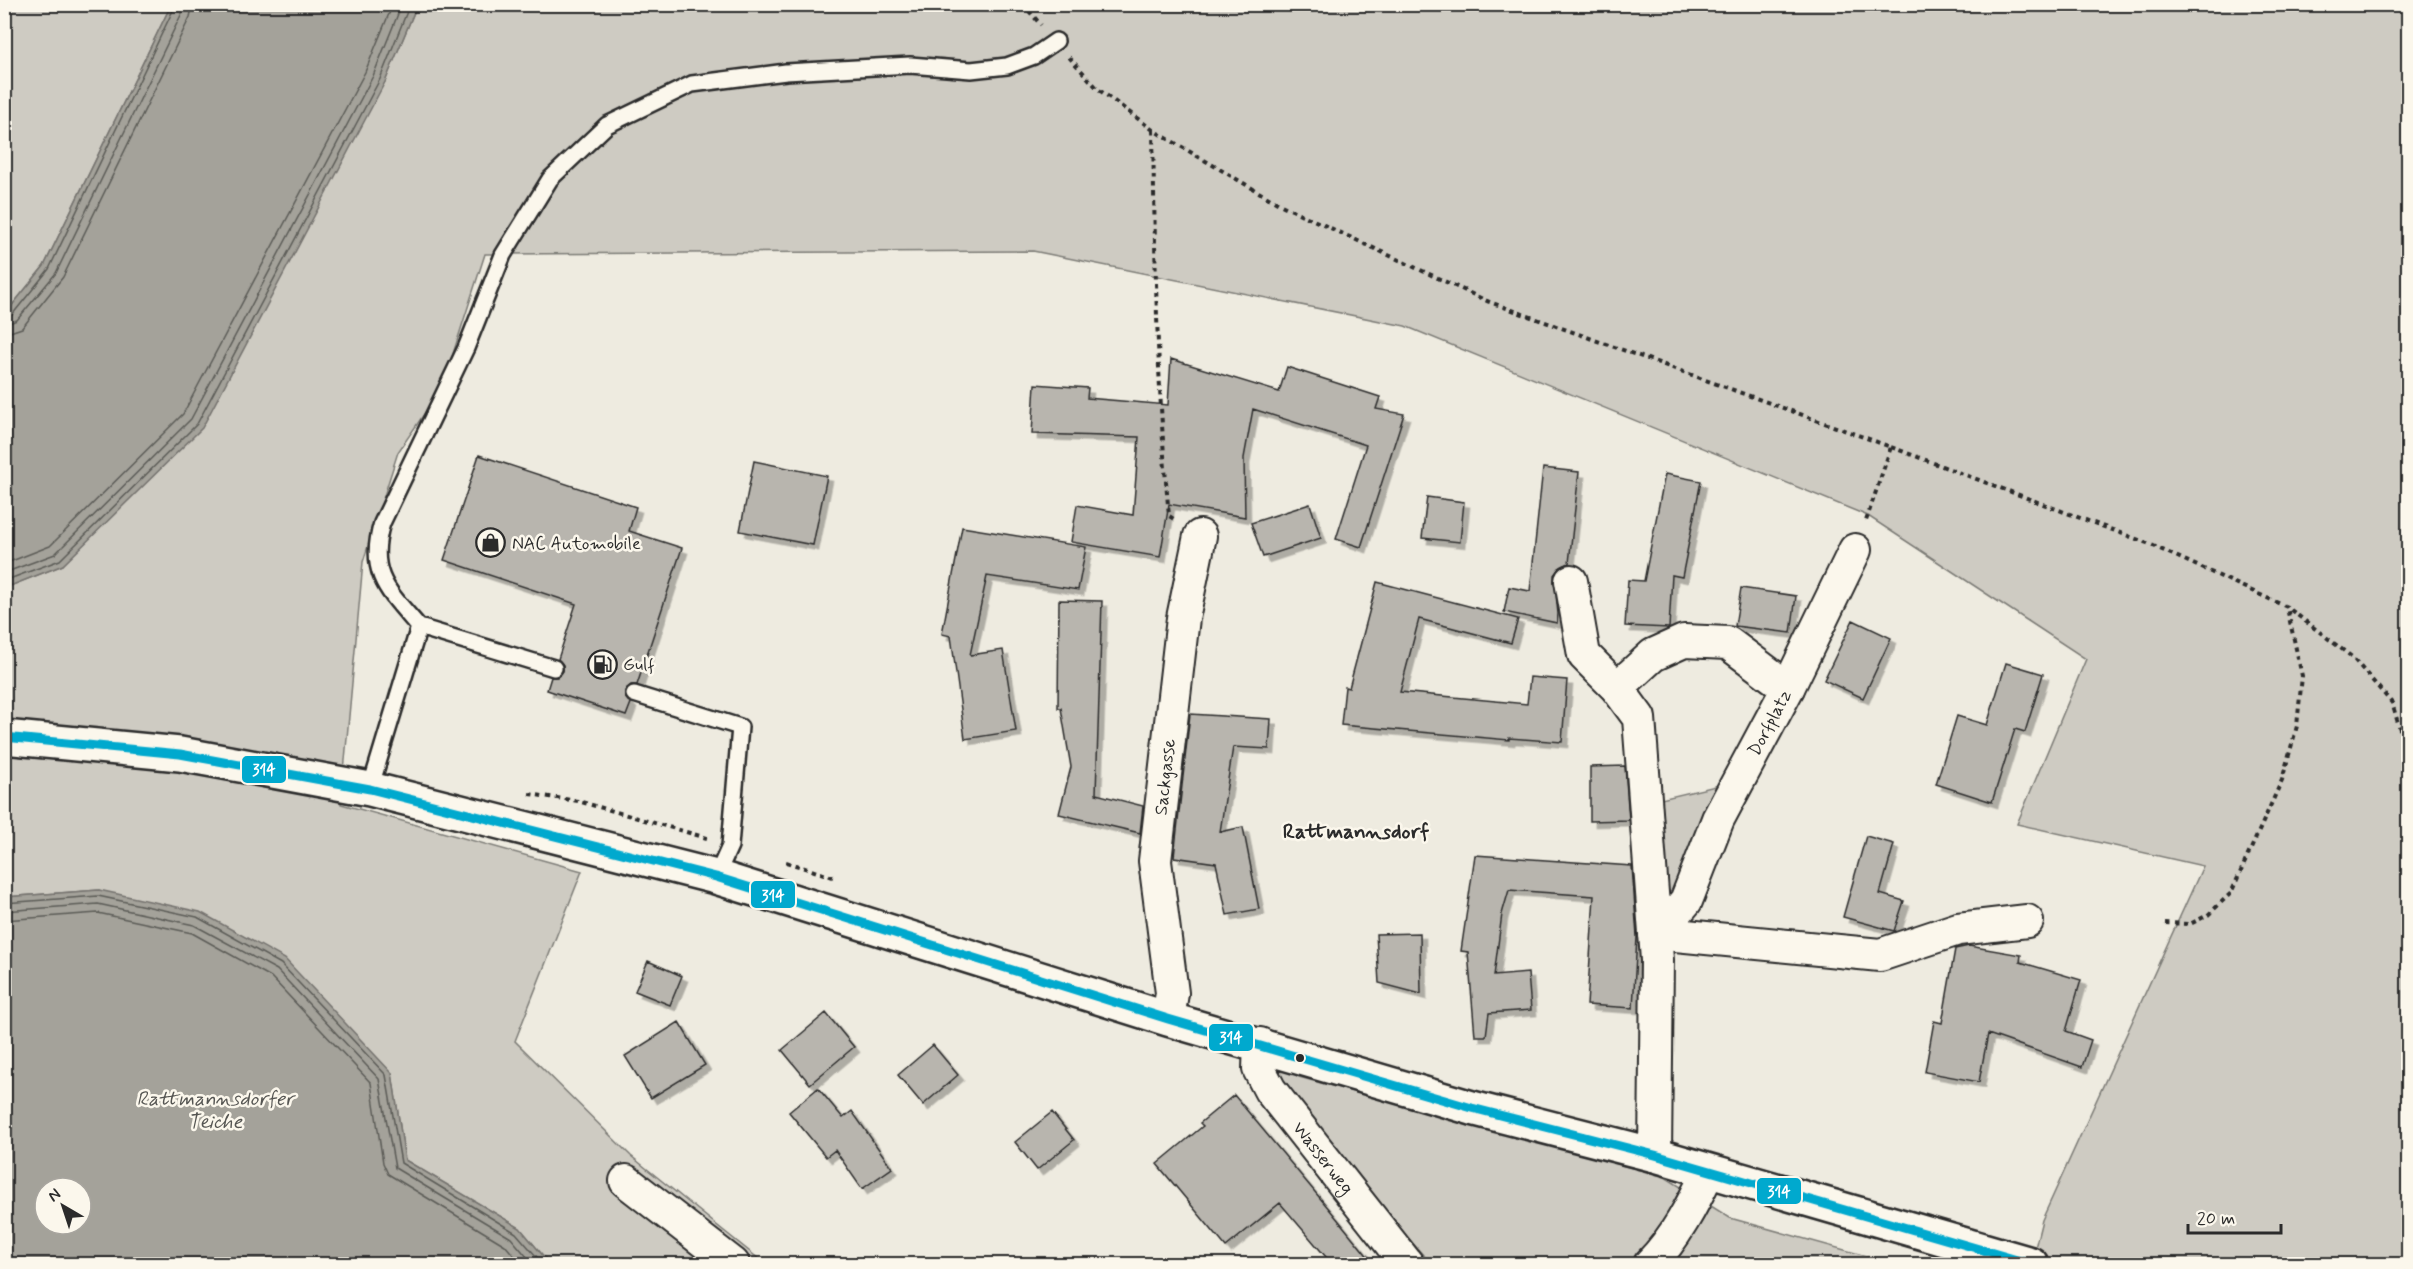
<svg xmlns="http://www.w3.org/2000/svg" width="2413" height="1269" font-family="Mynerve,sans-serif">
<defs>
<filter id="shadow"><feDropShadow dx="5.5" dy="5.5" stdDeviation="0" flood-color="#0004"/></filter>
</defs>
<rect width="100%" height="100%" fill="#eeebe0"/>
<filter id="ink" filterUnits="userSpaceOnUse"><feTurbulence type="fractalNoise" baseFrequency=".0167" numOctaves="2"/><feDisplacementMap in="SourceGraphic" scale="12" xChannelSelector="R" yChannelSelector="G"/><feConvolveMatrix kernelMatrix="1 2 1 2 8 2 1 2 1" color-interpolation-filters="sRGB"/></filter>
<g filter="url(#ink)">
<path fill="#cecbc2" stroke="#7c7b76" stroke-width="1.5" d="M5,5H171L44,266L5,314Z
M417,5H2408V1264H2031L2042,1220L2203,866L2017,824L2086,659L1868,516L1405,326L1033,251L485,254L442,388L398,452L363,562L341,804L582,871L515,1041L631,1156L765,1264H550L520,1228L405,1160L392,1073L99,890L5,897V588L63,565L385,82Z
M1732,782L1677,904L1663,902L1657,800Z
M1280,1065L1299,1077L1665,1177L1730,1218L1895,1264H1431L1315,1132L1276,1077Z"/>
<path fill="#a4a29a" stroke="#74726e" stroke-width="1.5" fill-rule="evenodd" d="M171,5H417L385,82L202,428L63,565L5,588V314L44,266Z
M99,890L200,912L285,959L392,1073L405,1160L520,1228L550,1264H5V897ZM45,1188H81V1224H45Z"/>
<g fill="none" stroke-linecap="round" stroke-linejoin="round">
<path stroke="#5b5b57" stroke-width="1.5" d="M4,318L12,315L49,269L176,4
M4,325L17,320L56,273L182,13L183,4
M4,334L22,328L63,277L190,17L193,4
M4,564L50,546L183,414L365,72L393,4
M4,573L55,554L191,419L373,76L402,4
M4,581L60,560L197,424L380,79L410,4
M4,903L98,896L197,917L281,964L386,1075L401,1163L516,1233L543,1264
M4,911L98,904L194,925L277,970L379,1079L395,1168L511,1238L533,1264
M4,920L98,913L192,933L271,977L371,1083L383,1163L388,1174L505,1245L521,1264"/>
</g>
<path fill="#b8b5ae" stroke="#2b2b2b" stroke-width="1.5" filter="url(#shadow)" d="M1171,359L1279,392L1287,367L1380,397L1376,409L1404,414L1361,547L1336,539L1366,445L1253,409L1244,458L1245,517L1169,504L1160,557L1071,542L1077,505L1133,515L1139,437L1032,434L1035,384L1088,388L1087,398L1168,405Z
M479,455L636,507L629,531L682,548L637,685H631L625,691V697L631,703L626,716L547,690L551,677H557L563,671V665L558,659L576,604L444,560Z
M754,461L827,476L813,545L740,531Z
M1543,468L1579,472L1569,563L1559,568L1554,575L1558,614L1557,623L1504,612L1509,587L1530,591Z
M1665,474L1701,481L1682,577L1672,575L1669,628L1625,626L1628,580L1644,581Z
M1427,497L1464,502L1460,542L1422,538Z
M1310,504L1321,538L1263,557L1251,523Z
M962,527L1086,547L1078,590L987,576L970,655L1003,650L1016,731L965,739L951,636L942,634Z
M1377,582L1518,619L1511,643L1419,619L1400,692L1527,704L1530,677L1567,680L1562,742L1509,738V740L1341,725L1345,687L1349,688Z
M1741,588L1796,596L1791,633L1735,626Z
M1059,600L1102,601L1096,794L1143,806L1140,833L1059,814L1071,767L1061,708H1058Z
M1853,620L1891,638L1863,698L1824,680Z
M2006,663L2043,674L2025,732L2015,729L1992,802L1936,784L1957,716L1987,725Z
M1190,714L1271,719L1269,749L1233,747L1220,832L1243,827L1259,909L1227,915L1216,863L1174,857Z
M1625,766L1629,820L1590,821V767Z
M1866,836L1894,844L1880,894L1904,901L1894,931L1843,917Z
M1475,855L1632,866L1637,937L1633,1008L1587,1005L1594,896L1509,890L1502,914L1494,976L1528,973L1531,1010L1489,1013L1486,1036H1475L1468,952L1461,951Z
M1420,933L1421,994L1379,983L1376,934Z
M1969,946L2021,955L2020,962L2081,980L2066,1031L2091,1040L2082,1067L1988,1034L1979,1082L1925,1072L1934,1021L1942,1023L1955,949Z
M648,961L682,976L670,1005L635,991Z
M826,1013L854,1047L810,1084L782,1050Z
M679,1022L705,1065L651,1098L625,1056Z
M933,1045L958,1075L923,1105L898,1075Z
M818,1088L843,1118L852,1111L892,1168L862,1189L835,1150L826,1157L789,1112Z
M1234,1095L1330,1210L1374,1264H1332L1280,1203L1226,1247L1157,1164L1203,1126L1200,1123Z
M1052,1112L1074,1140L1037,1170L1015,1142Z"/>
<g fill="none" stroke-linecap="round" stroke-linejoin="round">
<defs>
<path id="service" d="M419,627C388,591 367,573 382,523L466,348L503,255L550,179L607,125L692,84L786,72L910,65L971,70L1007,66L1034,56L1056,41
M419,627L554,668
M634,694L740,727L730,846L716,877
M370,789L419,627"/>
<g id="minor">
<path d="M1571,581L1584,655L1617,688L1639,718L1657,960L1655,1155"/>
<path d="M1617,688L1653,655L1684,641L1728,643L1788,688"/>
<path id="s1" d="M1655,933L1662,929L1686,901L1718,819L1788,688L1855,550"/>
<path d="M1655,933L1880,955L1958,929L2027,921"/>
<path id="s2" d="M1168,1019L1172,993L1155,861L1183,618L1200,536"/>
<path id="s3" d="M1260,1044L1259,1069L1270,1090L1407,1264"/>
<path d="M626,1181L733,1264"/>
<path d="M1650,1264C1675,1239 1693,1204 1708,1172"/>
</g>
<path id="secondary" d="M4,737L180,754L370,789L716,877L1168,1019L1472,1108L1655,1155L2031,1264"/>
</defs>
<use href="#service" stroke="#2b2b2b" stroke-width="20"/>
<use href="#minor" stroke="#2b2b2b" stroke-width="36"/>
<use href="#secondary" stroke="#2b2b2b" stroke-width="38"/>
<path stroke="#2b2b2b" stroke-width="4" stroke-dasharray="4.5 4.5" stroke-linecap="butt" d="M1023,4L1041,25
M1069,57L1098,89L1153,130L1279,204L1487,301L1891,447L1866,521
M1153,130C1155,259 1157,388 1169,516L1174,519
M1891,447L2147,543L2287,607L2352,657L2392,703L2408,756
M529,794L578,801L707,838
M786,862L833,877
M2165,923L2190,924L2208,915L2231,893L2282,780L2297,726L2302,676L2287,608"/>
<use href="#service" stroke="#fbf7ec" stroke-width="15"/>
<use href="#minor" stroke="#fbf7ec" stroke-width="32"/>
<use href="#secondary" stroke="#fbf7ec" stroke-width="33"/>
<defs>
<path id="bus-1" d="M4,737L180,754L370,789L716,877L1168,1019L1472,1108L1655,1155L2031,1264"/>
</defs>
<use href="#bus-1" stroke="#fbf7ec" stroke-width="14"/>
<use href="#bus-1" stroke="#00a9ce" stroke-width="9"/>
</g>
</g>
<defs>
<symbol id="shop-ring" viewBox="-11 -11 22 22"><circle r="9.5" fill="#fbf7ec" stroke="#2b2b2b" stroke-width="1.5"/><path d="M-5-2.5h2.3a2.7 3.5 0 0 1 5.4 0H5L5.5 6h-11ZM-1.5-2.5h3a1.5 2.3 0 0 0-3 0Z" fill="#2b2b2b"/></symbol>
<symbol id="fuel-ring" viewBox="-11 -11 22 22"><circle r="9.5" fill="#fbf7ec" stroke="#2b2b2b" stroke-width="1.5"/><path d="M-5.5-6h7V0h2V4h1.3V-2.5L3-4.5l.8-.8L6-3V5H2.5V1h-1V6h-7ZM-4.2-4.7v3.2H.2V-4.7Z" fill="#2b2b2b"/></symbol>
</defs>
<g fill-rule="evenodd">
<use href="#shop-ring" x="474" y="526" width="33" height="33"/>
<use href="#fuel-ring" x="586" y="648" width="33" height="33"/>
</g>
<circle fill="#2b2b2b" stroke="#fbf7ec" stroke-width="2" cx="1300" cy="1058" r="5"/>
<g text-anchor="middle" stroke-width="5" stroke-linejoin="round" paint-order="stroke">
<g font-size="18" fill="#2b2b2b" stroke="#fbf7ec" text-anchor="start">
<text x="512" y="549">NAC Automobile</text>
<text x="623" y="670">Gulf</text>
</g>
<g font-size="18" fill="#2b2b2b" stroke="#fbf7ec">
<text dy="6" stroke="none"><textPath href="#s1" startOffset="242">Dorfplatz</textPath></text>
<text dy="6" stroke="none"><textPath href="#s2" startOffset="244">Sackgasse</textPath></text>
<text dy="6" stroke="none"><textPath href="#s3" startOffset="135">Wasserweg</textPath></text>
</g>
<g font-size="20" font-style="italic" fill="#555552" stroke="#fbf7ec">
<text x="215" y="1105">Rattmannsdorfer<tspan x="215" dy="23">Teiche</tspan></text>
</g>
<g font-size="21" font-weight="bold" fill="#2b2b2b" stroke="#fbf7ec">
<text x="1356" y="838">Rattmannsdorf</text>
</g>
</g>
<g stroke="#fbf7ec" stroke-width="2">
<rect x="241" y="755" width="46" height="29" rx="6" fill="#00a9ce"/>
<rect x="750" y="880" width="46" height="29" rx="6" fill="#00a9ce"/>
<rect x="1208" y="1023" width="46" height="29" rx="6" fill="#00a9ce"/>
<rect x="1756" y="1177" width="46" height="28" rx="6" fill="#00a9ce"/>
</g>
<g font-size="16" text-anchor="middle" font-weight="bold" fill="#fff">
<text x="264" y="775">314</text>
<text x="773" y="901">314</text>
<text x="1231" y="1043">314</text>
<text x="1779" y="1197">314</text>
</g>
<rect width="2413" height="1269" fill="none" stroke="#fbf7ec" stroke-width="24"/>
<rect x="12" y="12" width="2389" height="1245" fill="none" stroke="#2b2b2b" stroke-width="2" filter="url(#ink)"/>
<g transform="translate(63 1206) rotate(321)"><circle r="28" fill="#fbf7ec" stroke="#a8a59f" stroke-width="1.5"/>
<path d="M0-4.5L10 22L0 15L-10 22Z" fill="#2b2b2b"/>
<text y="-9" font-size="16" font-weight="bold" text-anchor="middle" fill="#2b2b2b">N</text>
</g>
<path d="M2188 1224v9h93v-9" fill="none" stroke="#2b2b2b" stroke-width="3"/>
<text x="2197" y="1224" font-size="18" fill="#2b2b2b" stroke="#fbf7ec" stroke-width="4.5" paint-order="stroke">20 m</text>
</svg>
